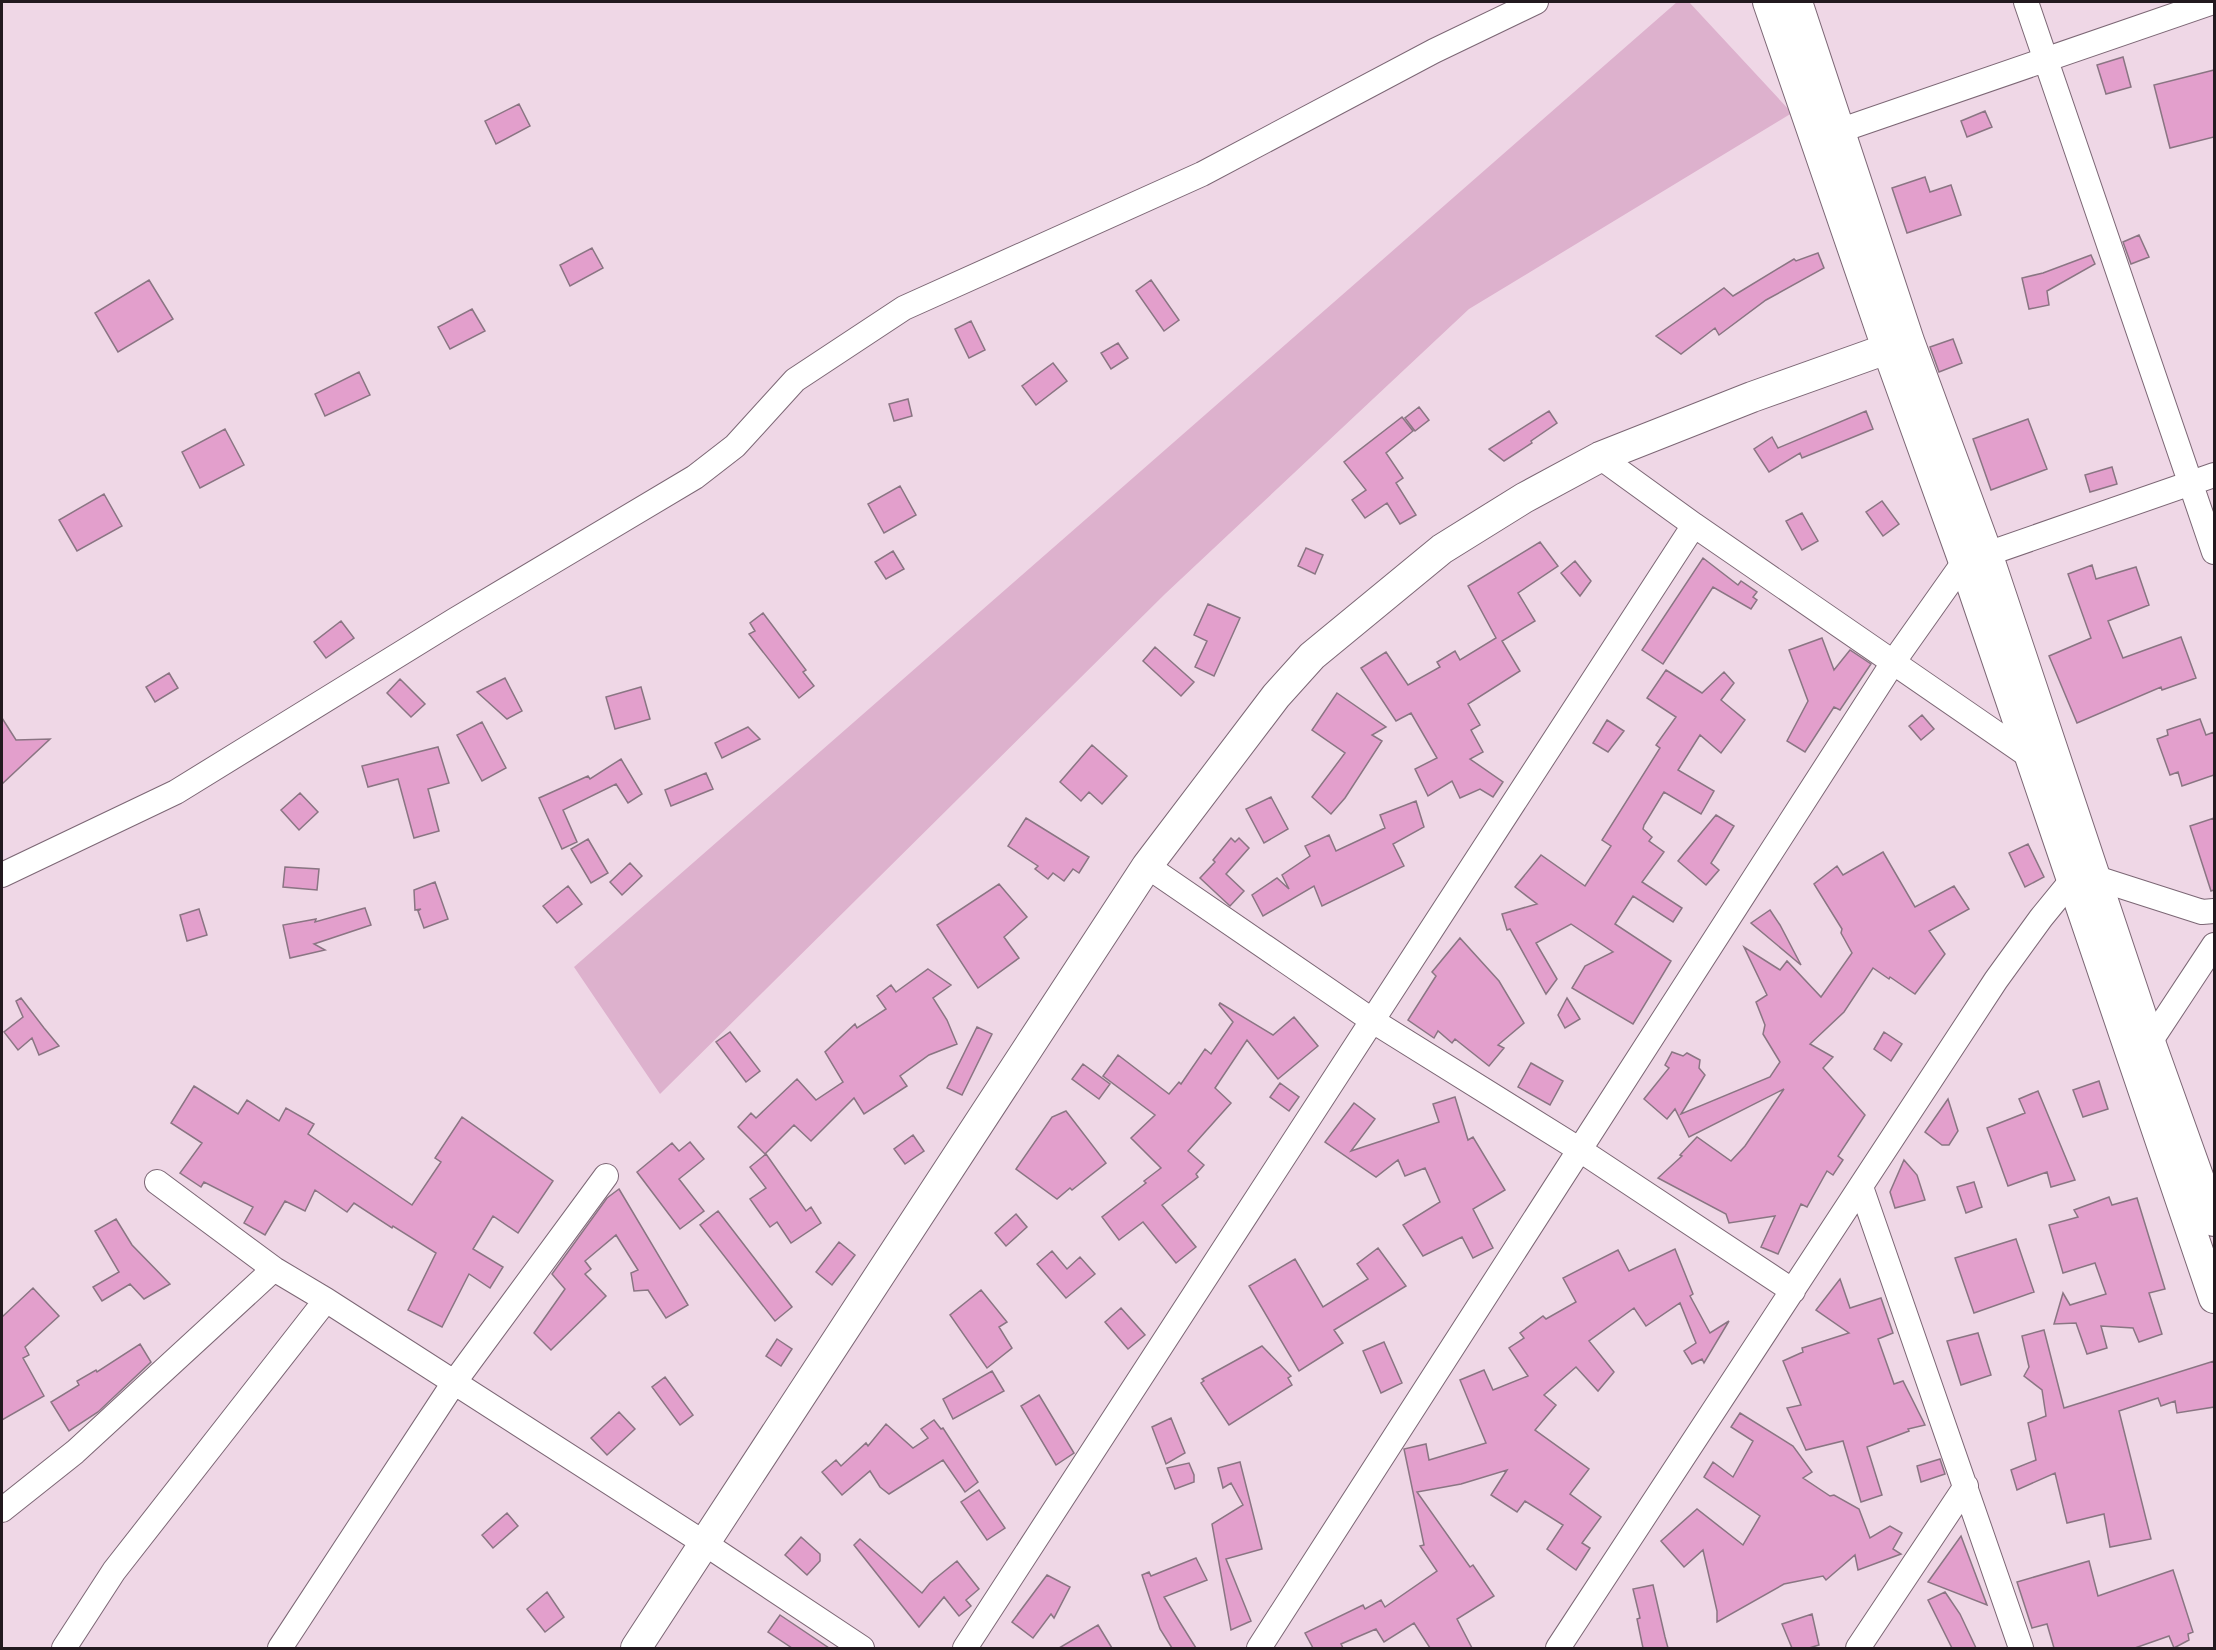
<svg xmlns="http://www.w3.org/2000/svg" width="2216" height="1650" font-family="'Sofia Sans Condensed',sans-serif">
<rect width="100%" height="100%" fill="#efd7e6"/>
<path fill="#ddb1cd" d="M1677,2H1689L1792,113L1469,309L1165,594L660,1094L574,967Z"/>
<path fill="#e39fcc" stroke="#8a7583" stroke-width="1.5" d="M2123,57L2131,87L2106,94L2097,65Z
M2214,70V137L2170,148L2154,85Z
M519,104L530,126L496,144L485,121Z
M1985,111L1992,127L1967,137L1961,121Z
M1925,177L1930,192L1951,185L1961,215L1907,233L1892,188Z
M2139,235L2149,257L2131,264L2123,242Z
M592,248L603,268L570,286L560,265Z
M1818,253L1824,268L1766,300L1719,335L1715,328L1681,354L1656,336L1724,288L1733,296L1794,259L1796,261Z
M2091,255L2095,264L2047,291L2049,305L2029,309L2022,278L2043,273Z
M149,280L173,319L118,352L95,313Z
M1151,280L1179,320L1164,331L1136,291Z
M472,309L485,331L450,349L438,327Z
M971,321L985,350L969,358L955,329Z
M1953,339L1962,363L1939,372L1930,347Z
M1118,343L1128,358L1111,369L1101,353Z
M1053,363L1067,381L1036,405L1022,386Z
M359,372L370,395L325,416L315,394Z
M908,399L912,416L894,421L889,404Z
M1419,407L1429,420L1415,431L1405,418Z
M1549,411L1557,423L1531,441L1532,443L1504,461L1489,449Z
M1866,411L1873,429L1802,458L1800,453L1769,472L1754,449L1772,437L1778,448Z
M1402,417L1413,431L1386,453L1403,478L1396,483L1416,515L1400,524L1387,503L1365,518L1352,500L1366,490L1344,462Z
M2028,419L2047,469L1991,490L1973,439Z
M225,429L244,465L200,488L182,452Z
M2112,467L2117,484L2090,492L2085,475Z
M900,486L916,515L884,533L868,504Z
M104,494L122,526L77,551L59,520Z
M1882,501L1899,524L1883,536L1866,512Z
M1802,513L1818,541L1802,550L1786,521Z
M1540,542L1558,566L1518,593L1535,621L1502,641L1520,671L1468,704L1480,725L1471,730L1483,752L1470,759L1503,782L1493,797L1480,789L1460,798L1452,781L1428,796L1415,769L1437,758L1411,713L1396,721L1361,668L1386,652L1408,685L1440,667L1437,662L1455,651L1460,660L1496,638L1468,586Z
M1306,548L1323,555L1315,574L1298,566Z
M893,551L904,569L886,579L875,562Z
M1703,558L1738,585L1741,581L1757,592L1753,597L1757,600L1751,609L1713,587L1663,664L1642,650Z
M1575,561L1591,581L1580,596L1561,573Z
M2092,565L2096,579L2136,567L2149,605L2108,621L2123,658L2181,637L2196,678L2162,690L2161,687L2077,723L2049,656L2091,638L2068,574Z
M1208,604L1240,618L1214,676L1195,667L1207,641L1194,635Z
M763,613L806,670L803,672L814,686L799,698L749,634L755,631L750,623Z
M341,621L354,638L326,658L314,642Z
M1822,638L1834,670L1850,650L1871,664L1840,710L1834,707L1805,752L1787,741L1808,701L1789,650Z
M1155,647L1194,682L1181,696L1143,661Z
M1666,670L1702,693L1724,672L1734,683L1721,700L1745,720L1721,753L1700,735L1678,770L1714,791L1701,814L1664,792L1644,825L1643,829L1652,837L1649,841L1664,852L1642,882L1682,908L1673,922L1633,896L1615,924L1671,961L1633,1024L1572,988L1585,966L1613,952L1571,924L1536,943L1557,979L1546,994L1510,929L1507,930L1502,914L1537,904L1515,887L1541,855L1585,886L1611,846L1602,840L1660,748L1656,745L1676,717L1647,698Z
M169,673L178,688L155,702L146,687Z
M505,678L522,711L507,719L477,692Z
M400,679L425,704L411,717L387,693Z
M641,687L650,719L615,729L606,697Z
M1337,693L1386,727L1372,735L1382,741L1345,798L1331,814L1312,797L1345,753L1312,730Z
M1922,715L1934,729L1921,740L1909,726Z
M2,718L16,740L50,739L2,784Z
M2200,719L2206,735L2214,732V775L2182,786L2178,772L2170,775L2157,739L2168,735L2167,730Z
M1607,720L1624,731L1608,752L1593,743Z
M482,722L506,768L482,781L457,735Z
M748,727L760,739L722,758L715,743Z
M1092,745L1127,776L1102,804L1089,792L1081,801L1060,782Z
M438,747L449,783L428,789L439,831L414,838L398,779L368,787L362,766Z
M621,759L642,794L628,803L616,784L563,810L577,842L562,849L539,798L588,776L590,779Z
M706,773L713,789L671,806L665,790Z
M300,793L318,812L299,830L281,810Z
M1271,797L1288,829L1264,843L1246,809Z
M1416,801L1424,827L1393,844L1404,866L1322,906L1314,886L1263,916L1252,895L1277,878L1289,889L1282,875L1310,856L1305,846L1329,835L1336,851L1385,828L1380,815Z
M1716,815L1734,826L1711,863L1719,870L1706,885L1678,861Z
M1026,818L1089,857L1079,873L1073,869L1064,881L1053,873L1048,879L1035,869L1038,866L1008,846Z
M2214,818V890L2211,891L2190,826Z
M1231,838L1235,842L1239,838L1249,848L1226,874L1244,891L1230,906L1200,878L1215,862L1213,860Z
M588,839L608,873L591,883L571,849Z
M2028,844L2044,877L2025,887L2009,853Z
M1883,852L1915,907L1954,886L1969,909L1929,931L1945,954L1915,994L1890,977L1889,979L1873,968L1844,1012L1810,1044L1833,1057L1823,1068L1865,1115L1838,1156L1843,1160L1833,1175L1827,1171L1807,1207L1801,1204L1778,1254L1761,1247L1775,1216L1729,1223L1726,1214L1658,1178L1682,1156L1680,1155L1697,1137L1731,1161L1745,1146L1784,1089L1689,1137L1675,1109L1667,1119L1644,1099L1669,1068L1665,1065L1672,1052L1683,1056L1687,1053L1700,1060L1699,1068L1705,1075L1681,1114L1770,1077L1780,1062L1763,1034L1765,1025L1756,1002L1767,995L1744,947L1780,970L1787,961L1821,997L1852,953L1841,933L1842,929L1814,884L1837,866L1843,875Z
M630,863L642,876L622,895L610,882Z
M285,867L319,869L317,890L283,887Z
M435,882L448,919L424,928L418,911L421,909L415,910L414,890Z
M999,884L1027,917L1004,937L1019,958L978,988L937,925Z
M568,886L582,904L557,923L543,906Z
M365,908L371,925L314,944L325,950L290,958L283,925L316,919L315,922Z
M199,909L207,935L187,941L180,915Z
M1770,910L1780,925L1801,965L1751,923Z
M1460,938L1499,981L1524,1023L1498,1045L1504,1048L1489,1066L1455,1039L1452,1043L1438,1031L1434,1038L1408,1020L1436,976L1432,972Z
M928,969L951,985L933,998L947,1020L957,1044L929,1055L900,1076L907,1086L864,1114L854,1098L811,1141L794,1125L765,1154L738,1127L751,1113L756,1118L797,1079L816,1100L843,1082L825,1052L855,1024L857,1028L886,1009L877,996L891,985L896,992Z
M21,998L44,1028L59,1046L39,1055L32,1038L18,1050L4,1032L23,1017L16,1001Z
M1567,998L1580,1019L1565,1028L1558,1015Z
M1220,1003L1273,1035L1294,1017L1318,1046L1278,1079L1247,1040L1215,1088L1231,1103L1188,1151L1204,1165L1196,1174L1198,1177L1162,1205L1196,1247L1176,1263L1143,1222L1119,1240L1102,1217L1146,1183L1144,1181L1161,1168L1131,1138L1155,1115L1103,1076L1118,1055L1169,1094L1179,1082L1181,1084L1205,1049L1211,1054L1233,1022L1219,1005Z
M977,1027L992,1034L962,1095L947,1088Z
M730,1032L760,1071L746,1082L716,1042Z
M1884,1032L1902,1044L1891,1061L1874,1049Z
M1531,1063L1563,1081L1550,1105L1518,1087Z
M1083,1064L1110,1084L1099,1099L1072,1079Z
M2099,1081L2108,1109L2083,1117L2073,1090Z
M1280,1083L1299,1097L1289,1111L1270,1097Z
M194,1086L238,1114L247,1100L279,1121L286,1108L314,1124L308,1134L412,1205L441,1162L435,1158L462,1117L553,1181L518,1233L493,1216L473,1249L503,1267L490,1288L469,1274L442,1327L408,1310L436,1253L393,1226L392,1228L354,1203L347,1212L315,1190L305,1211L285,1201L265,1235L244,1223L253,1207L204,1182L201,1187L180,1173L202,1143L171,1123Z
M2038,1091L2075,1180L2051,1187L2047,1172L2008,1186L1987,1128L2025,1113L2019,1099Z
M1455,1097L1468,1140L1473,1137L1505,1190L1473,1209L1493,1248L1473,1258L1462,1237L1423,1256L1403,1225L1440,1202L1425,1168L1405,1176L1398,1160L1376,1177L1325,1142L1354,1103L1375,1119L1351,1151L1439,1122L1433,1104Z
M1948,1099L1958,1131L1949,1145H1942L1925,1132Z
M1066,1111L1106,1163L1072,1190L1070,1188L1057,1199L1016,1169L1052,1117Z
M913,1135L924,1151L905,1164L894,1149Z
M690,1142L704,1159L679,1179L704,1211L680,1229L637,1172L672,1143L679,1151Z
M766,1154L806,1211L811,1207L821,1223L791,1243L777,1222L770,1227L750,1199L766,1188L750,1167Z
M1904,1160L1917,1175L1925,1200L1895,1208L1890,1192Z
M1974,1182L1982,1207L1966,1213L1957,1187Z
M619,1189L688,1305L666,1318L648,1290L634,1291L631,1273L638,1270L616,1235L585,1261L591,1269L585,1274L606,1296L551,1350L534,1333L565,1289L552,1274L607,1198Z
M2109,1197L2112,1205L2137,1198L2165,1289L2149,1293L2162,1334L2139,1342L2133,1328L2101,1326L2107,1348L2087,1354L2076,1323L2054,1324L2063,1293L2070,1305L2106,1294L2095,1263L2063,1273L2049,1225L2078,1217L2074,1210Z
M718,1211L792,1307L775,1321L700,1225Z
M1016,1214L1027,1227L1006,1246L995,1233Z
M116,1219L132,1245L170,1284L144,1299L130,1284L102,1301L93,1287L119,1272L95,1231Z
M2016,1239L2034,1292L1974,1313L1955,1258Z
M839,1242L855,1255L832,1285L816,1272Z
M1378,1248L1406,1286L1334,1330L1343,1343L1299,1371L1249,1286L1295,1259L1323,1307L1368,1279L1357,1264Z
M1675,1249L1693,1294L1690,1296L1710,1333L1729,1321L1704,1363L1702,1359L1692,1364L1684,1351L1696,1343L1680,1303L1646,1326L1634,1308L1589,1341L1614,1372L1598,1391L1576,1367L1544,1395L1556,1405L1535,1430L1589,1469L1570,1494L1601,1517L1582,1543L1590,1548L1576,1570L1547,1549L1563,1525L1525,1501L1517,1512L1491,1495L1507,1470L1461,1484L1417,1492L1470,1567L1473,1565L1494,1596L1457,1619L1472,1648H1430L1414,1623L1384,1642L1376,1629L1341,1644L1343,1648H1313L1305,1633L1363,1605L1365,1609L1381,1600L1385,1607L1437,1571L1420,1546L1424,1545L1404,1449L1426,1444L1429,1460L1486,1443L1460,1380L1484,1370L1493,1390L1528,1376L1509,1348L1524,1338L1520,1333L1543,1316L1546,1319L1576,1302L1563,1278L1618,1250L1629,1271Z
M1052,1251L1067,1269L1080,1257L1095,1274L1066,1298L1037,1264Z
M1840,1279L1850,1308L1881,1298L1893,1333L1878,1339L1894,1384L1903,1381L1925,1425L1908,1429L1909,1431L1867,1447L1882,1495L1861,1502L1843,1441L1806,1450L1787,1408L1801,1405L1783,1361L1803,1352L1802,1348L1849,1333L1816,1310Z
M33,1288L59,1316L25,1347L29,1355L23,1358L44,1396L2,1420V1317Z
M981,1290L1007,1322L999,1327L1012,1348L987,1368L950,1315Z
M1121,1308L1145,1335L1128,1349L1105,1322Z
M2044,1330L2064,1408L2214,1361V1407L2177,1413L2175,1401L2161,1406L2158,1398L2119,1411L2151,1539L2110,1547L2104,1514L2067,1523L2055,1473L2017,1490L2011,1470L2036,1460L2028,1423L2046,1416L2042,1390L2024,1376L2029,1367L2022,1336Z
M1978,1333L1991,1375L1961,1385L1947,1341Z
M777,1339L792,1349L781,1366L766,1356Z
M1384,1342L1402,1383L1381,1393L1363,1351Z
M140,1344L151,1362L98,1412L69,1431L51,1402L79,1385L77,1381L96,1370L97,1372Z
M1262,1346L1291,1376L1288,1378L1292,1385L1229,1425L1201,1383L1204,1381L1202,1379Z
M992,1371L1004,1391L953,1419L943,1399Z
M665,1377L693,1415L680,1425L652,1387Z
M1039,1395L1074,1453L1056,1465L1021,1406Z
M619,1412L635,1429L607,1455L591,1438Z
M1740,1413L1793,1446L1812,1472L1803,1478L1830,1496L1834,1495L1859,1509L1870,1538L1890,1526L1902,1533L1893,1549L1901,1554L1858,1570L1855,1555L1826,1580L1823,1576L1784,1584L1717,1622V1611L1703,1550L1684,1567L1661,1541L1697,1509L1743,1545L1760,1516L1704,1477L1713,1462L1733,1477L1753,1441L1731,1427Z
M1171,1418L1185,1453L1166,1464L1152,1427Z
M934,1420L941,1429L943,1428L978,1482L965,1492L943,1460L889,1494L880,1487L870,1471L842,1495L822,1472L836,1460L841,1466L866,1443L868,1446L886,1424L913,1448L928,1438L921,1429Z
M1940,1459L1945,1474L1921,1482L1917,1466Z
M1240,1462L1262,1549L1226,1559L1251,1621L1231,1630L1212,1524L1243,1505L1231,1483L1223,1488L1218,1468Z
M1189,1463L1194,1475V1482L1175,1489L1167,1468Z
M979,1490L1005,1528L987,1540L961,1502Z
M507,1513L518,1526L493,1548L482,1535Z
M1961,1536L1987,1605L1928,1582Z
M801,1537L820,1554V1561L807,1575L785,1555Z
M860,1539L922,1593L930,1583L957,1561L979,1589L966,1600L971,1606L959,1616L944,1597L919,1627L854,1545Z
M1196,1558L1207,1580L1164,1597L1196,1648H1172L1160,1629L1142,1575L1149,1572L1151,1576Z
M2089,1561L2098,1596L2173,1570L2193,1632L2188,1634L2189,1640L2174,1648L2169,1636L2135,1648H2054L2047,1624L2032,1628L2017,1582Z
M1047,1575L1070,1587L1054,1618L1051,1614L1033,1638L1012,1622Z
M1653,1585L1665,1637L1668,1648H1643L1637,1619L1640,1618L1633,1589Z
M547,1592L564,1617L545,1632L527,1609Z
M1945,1592L1960,1614L1976,1648H1952L1928,1600Z
M1812,1614L1819,1645L1809,1648H1792L1782,1624Z
M780,1615L829,1648H792L768,1632Z
M1098,1625L1112,1648H1059Z"/>
<g fill="none" stroke-linecap="round" stroke-linejoin="round">
<defs>
<path id="minor" d="M2026,2L2214,552
M1824,136L2213,2
M1600,457L1694,525L2029,756
M1147,866L1373,1021L1580,1150L1793,1291
M2,875L176,792L455,620L695,477L735,446L795,380L904,308L1202,174L1434,51L1536,2
M2096,878L2202,912L2214,911
M2150,1042L2214,945
M157,1182L274,1269L326,1300L704,1543L862,1648
M1861,1187L2021,1648
M2,1510L75,1452L274,1269
M64,1648L114,1571L326,1300
M280,1648L453,1384L606,1176
M965,1648L1694,525
M1259,1648L1894,661L1964,562L2214,475
M1558,1648L1996,980L2041,918L2081,869
M1858,1648L1966,1486"/>
<path id="tertiary" d="M1768,2L1887,348L1964,562L2214,1298
M1797,2L1909,341L1987,553L2150,1042L2214,1221
M636,1648L1147,866L1276,696L1312,656L1442,549L1524,498L1600,457L1752,397L1909,341"/>
</defs>
<use href="#minor" stroke="#7c6775" stroke-width="26"/>
<use href="#tertiary" stroke="#7c6775" stroke-width="32"/>
<use href="#minor" stroke="#fff" stroke-width="24"/>
<use href="#tertiary" stroke="#fff" stroke-width="30"/>
</g>
<rect width="2216" height="1650" fill="none" stroke="#22191f" stroke-width="6"/>
</svg>
